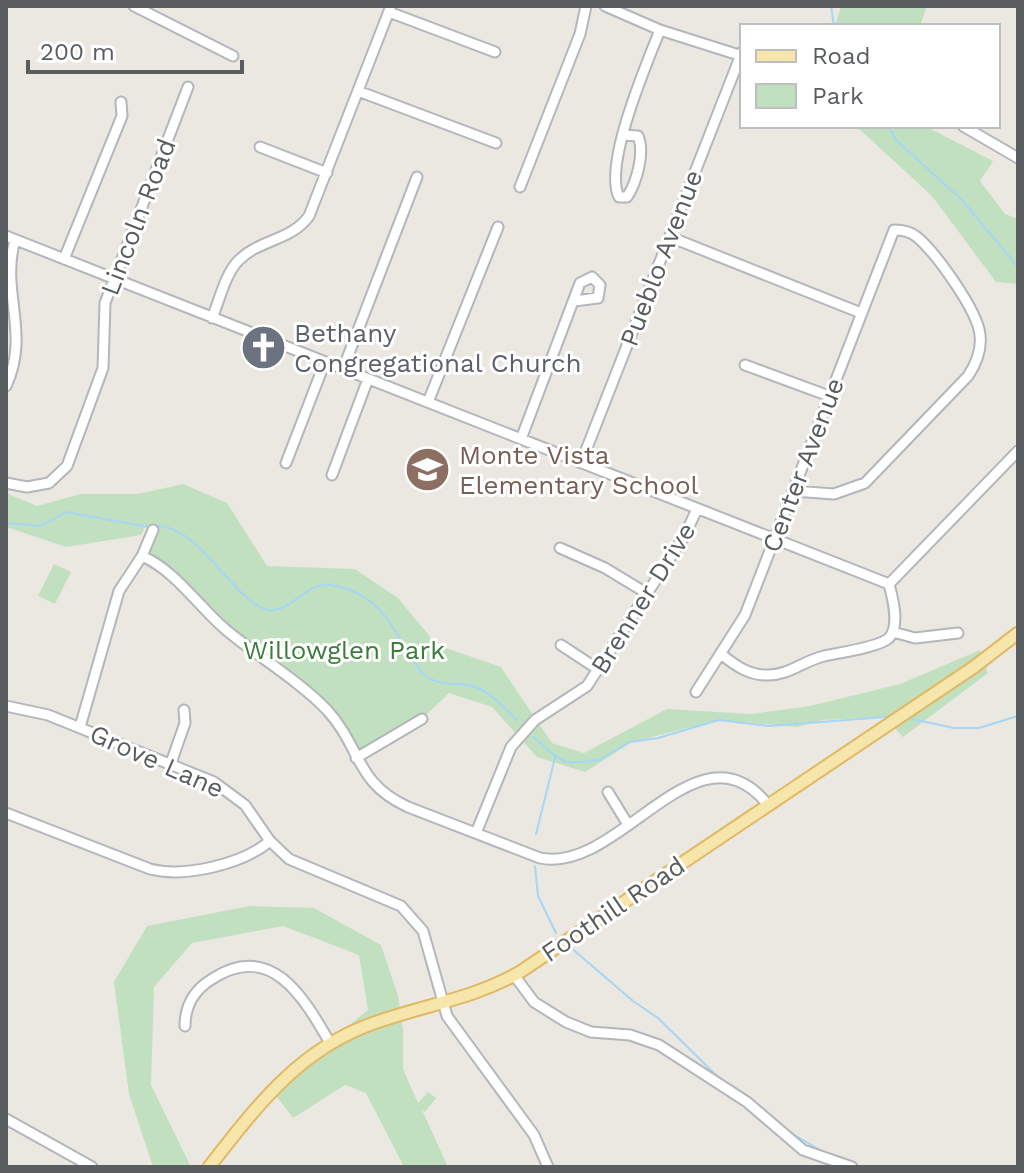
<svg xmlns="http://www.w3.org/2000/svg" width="1024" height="1173" font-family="'Work Sans',sans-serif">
<rect width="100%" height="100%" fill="#ebe8e1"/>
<path fill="#c1e0bf" d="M841,6H927L921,23L930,26H835Z
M856,126H925L993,161L980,181L1005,214L1018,219V284L996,282L932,196Z
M183,484L227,503L267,566L355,569L398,598L437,645L501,667L552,743L584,753L667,709L751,714L810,706L900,684L980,650L988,673L903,737L885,717L821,720L797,727L719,720L632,742L585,772L537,757L492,707L449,693L422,719L356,758L327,710L226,630L182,586L142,556L152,530L145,527L141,535L66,547L6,527V493L37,506L81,494H138Z
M54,564L71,572L55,604L38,596Z
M250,906L314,908L381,945L398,996L403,1029V1069L418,1103L428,1092L436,1098L425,1112L422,1110L448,1167H404L366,1093L345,1085L293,1118L271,1089L368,1010L359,955L283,926L192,943L154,987L151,1085L191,1167H153L129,1094L114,982L147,926Z"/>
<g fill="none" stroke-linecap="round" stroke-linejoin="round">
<path stroke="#a6d6f5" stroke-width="2" d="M831,6L834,26
M888,126L896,140L963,201L1018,267
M6,523L41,526L66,512L149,527
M155,526C194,523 227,588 258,606C286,623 303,582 329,585C378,592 389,622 412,658C416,665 420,673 427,677C443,688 463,680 480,689C494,695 506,710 517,720
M907,718L954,728H979L1018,716
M534,737L555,756L566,762H581L599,760L630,742L658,738L719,720L769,726L885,717
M536,834L555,758
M535,866L538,896L556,933
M570,947L633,1001L658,1018L723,1082
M786,1130L825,1153"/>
<defs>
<path id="minor" d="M134,6L233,56
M605,6L660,30L742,56
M389,12L495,52
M358,91L496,143
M963,126L1018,158
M623,135L638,136C645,152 637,182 627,197H619C603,165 647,63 660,30
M260,147L327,173
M520,187L580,34L586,6
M6,236L889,584
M670,237L861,313
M64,259L122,116L121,102
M212,318C220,299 225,274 239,260C260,239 291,241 309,216L391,6
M745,365L829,396
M343,369L417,177
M6,386C31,333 0,292 15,240
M428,402L498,227
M521,439L580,283L592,277L600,285L598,298L574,301
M286,463L325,362
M581,463L742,52
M332,475L368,379
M6,483L27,487L49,483L67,466L103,368L105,303L188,87
M560,548L605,568L648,594
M142,556C176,571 198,606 225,629C258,657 297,679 327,710C361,747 355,783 408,807L540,858C619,875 698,716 768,805
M889,584L1018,451
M893,632L915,638L958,633
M561,645L599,670
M722,655C735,665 748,675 766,675C788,676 803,661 824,656C838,653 880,647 889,638C900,626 893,599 889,584
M696,692L745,615L894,230C902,230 910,231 917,237C936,253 978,311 980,335C982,351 976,364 968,376L865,483L834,494L794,491
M6,706L48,715L214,782L245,805L270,841L289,859L401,906L423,931L447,1016L534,1135L548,1167
M80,727L119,591L142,556L153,530
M356,758L422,719
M171,763L185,723L184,710
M608,792L627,823
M6,813L150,869C185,878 243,864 270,841
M476,833L511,747L535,720L587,686L685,535L697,509
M514,975L534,1002L566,1022L591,1032L630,1035L659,1045L747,1102L803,1150L852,1167
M185,1026C185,1005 194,990 212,979C271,941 303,996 330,1043
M6,1119L92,1167"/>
<path id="major" d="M209,1167C256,1107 299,1049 374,1023C424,1005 473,999 520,972L974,667L1018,633"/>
</defs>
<use href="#minor" stroke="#b3b6ba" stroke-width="13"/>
<use href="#major" stroke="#e1b863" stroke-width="15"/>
<use href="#minor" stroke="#fff" stroke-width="9"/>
<use href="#major" stroke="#f6e6ab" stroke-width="11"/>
</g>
<defs>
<symbol id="church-disc" viewBox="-11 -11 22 22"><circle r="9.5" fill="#6b7280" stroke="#fff"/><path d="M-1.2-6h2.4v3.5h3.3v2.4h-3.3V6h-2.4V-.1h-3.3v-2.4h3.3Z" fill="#fff"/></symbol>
<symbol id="school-disc" viewBox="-11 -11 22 22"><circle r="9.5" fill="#8d6e63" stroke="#fff"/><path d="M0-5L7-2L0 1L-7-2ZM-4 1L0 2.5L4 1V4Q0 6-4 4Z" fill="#fff"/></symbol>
</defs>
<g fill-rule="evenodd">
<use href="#church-disc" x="238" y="322" width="51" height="51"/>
<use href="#school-disc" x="402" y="444" width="51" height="51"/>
</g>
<g text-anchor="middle" stroke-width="6" stroke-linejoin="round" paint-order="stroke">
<g font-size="26" fill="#595d60" stroke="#fff">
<text transform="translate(138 217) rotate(-69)" y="9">Lincoln Road</text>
<text transform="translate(661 258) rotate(-69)" y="9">Pueblo Avenue</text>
<text transform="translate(803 465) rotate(-69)" y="9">Center Avenue</text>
<text transform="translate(643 598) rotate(-58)" y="9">Brenner Drive</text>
<text transform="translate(157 761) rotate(24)" y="9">Grove Lane</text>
<text transform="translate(613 909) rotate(-34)" y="9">Foothill Road</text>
</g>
<g font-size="26" fill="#5b616d" stroke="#fff" text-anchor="start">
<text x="294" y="342">Bethany<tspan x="294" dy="30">Congregational Church</tspan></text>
</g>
<g font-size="26" fill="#785e54" stroke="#fff" text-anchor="start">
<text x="459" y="464">Monte Vista<tspan x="459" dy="30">Elementary School</tspan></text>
</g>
<g font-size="26" fill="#3c7c3c" stroke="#fff">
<text x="344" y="659">Willowglen Park</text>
</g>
</g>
<rect width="1024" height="1173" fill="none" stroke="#595d60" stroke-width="16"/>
<rect x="740" y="24" width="260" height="104" fill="#ffffff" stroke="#bdbebf" stroke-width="2"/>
<rect x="756" y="50" width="40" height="12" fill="#f6e6ab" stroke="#bdbebf" stroke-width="2"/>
<text x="812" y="64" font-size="24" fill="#595d60">Road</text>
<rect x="756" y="84" width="40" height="24" fill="#c1e0bf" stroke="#bdbebf" stroke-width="2"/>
<text x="812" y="104" font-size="24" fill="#595d60">Park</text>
<path d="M28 60v12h214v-12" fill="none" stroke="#595d60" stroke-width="4"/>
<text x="40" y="60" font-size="24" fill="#595d60" stroke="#ffffff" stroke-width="6" paint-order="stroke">200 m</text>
</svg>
